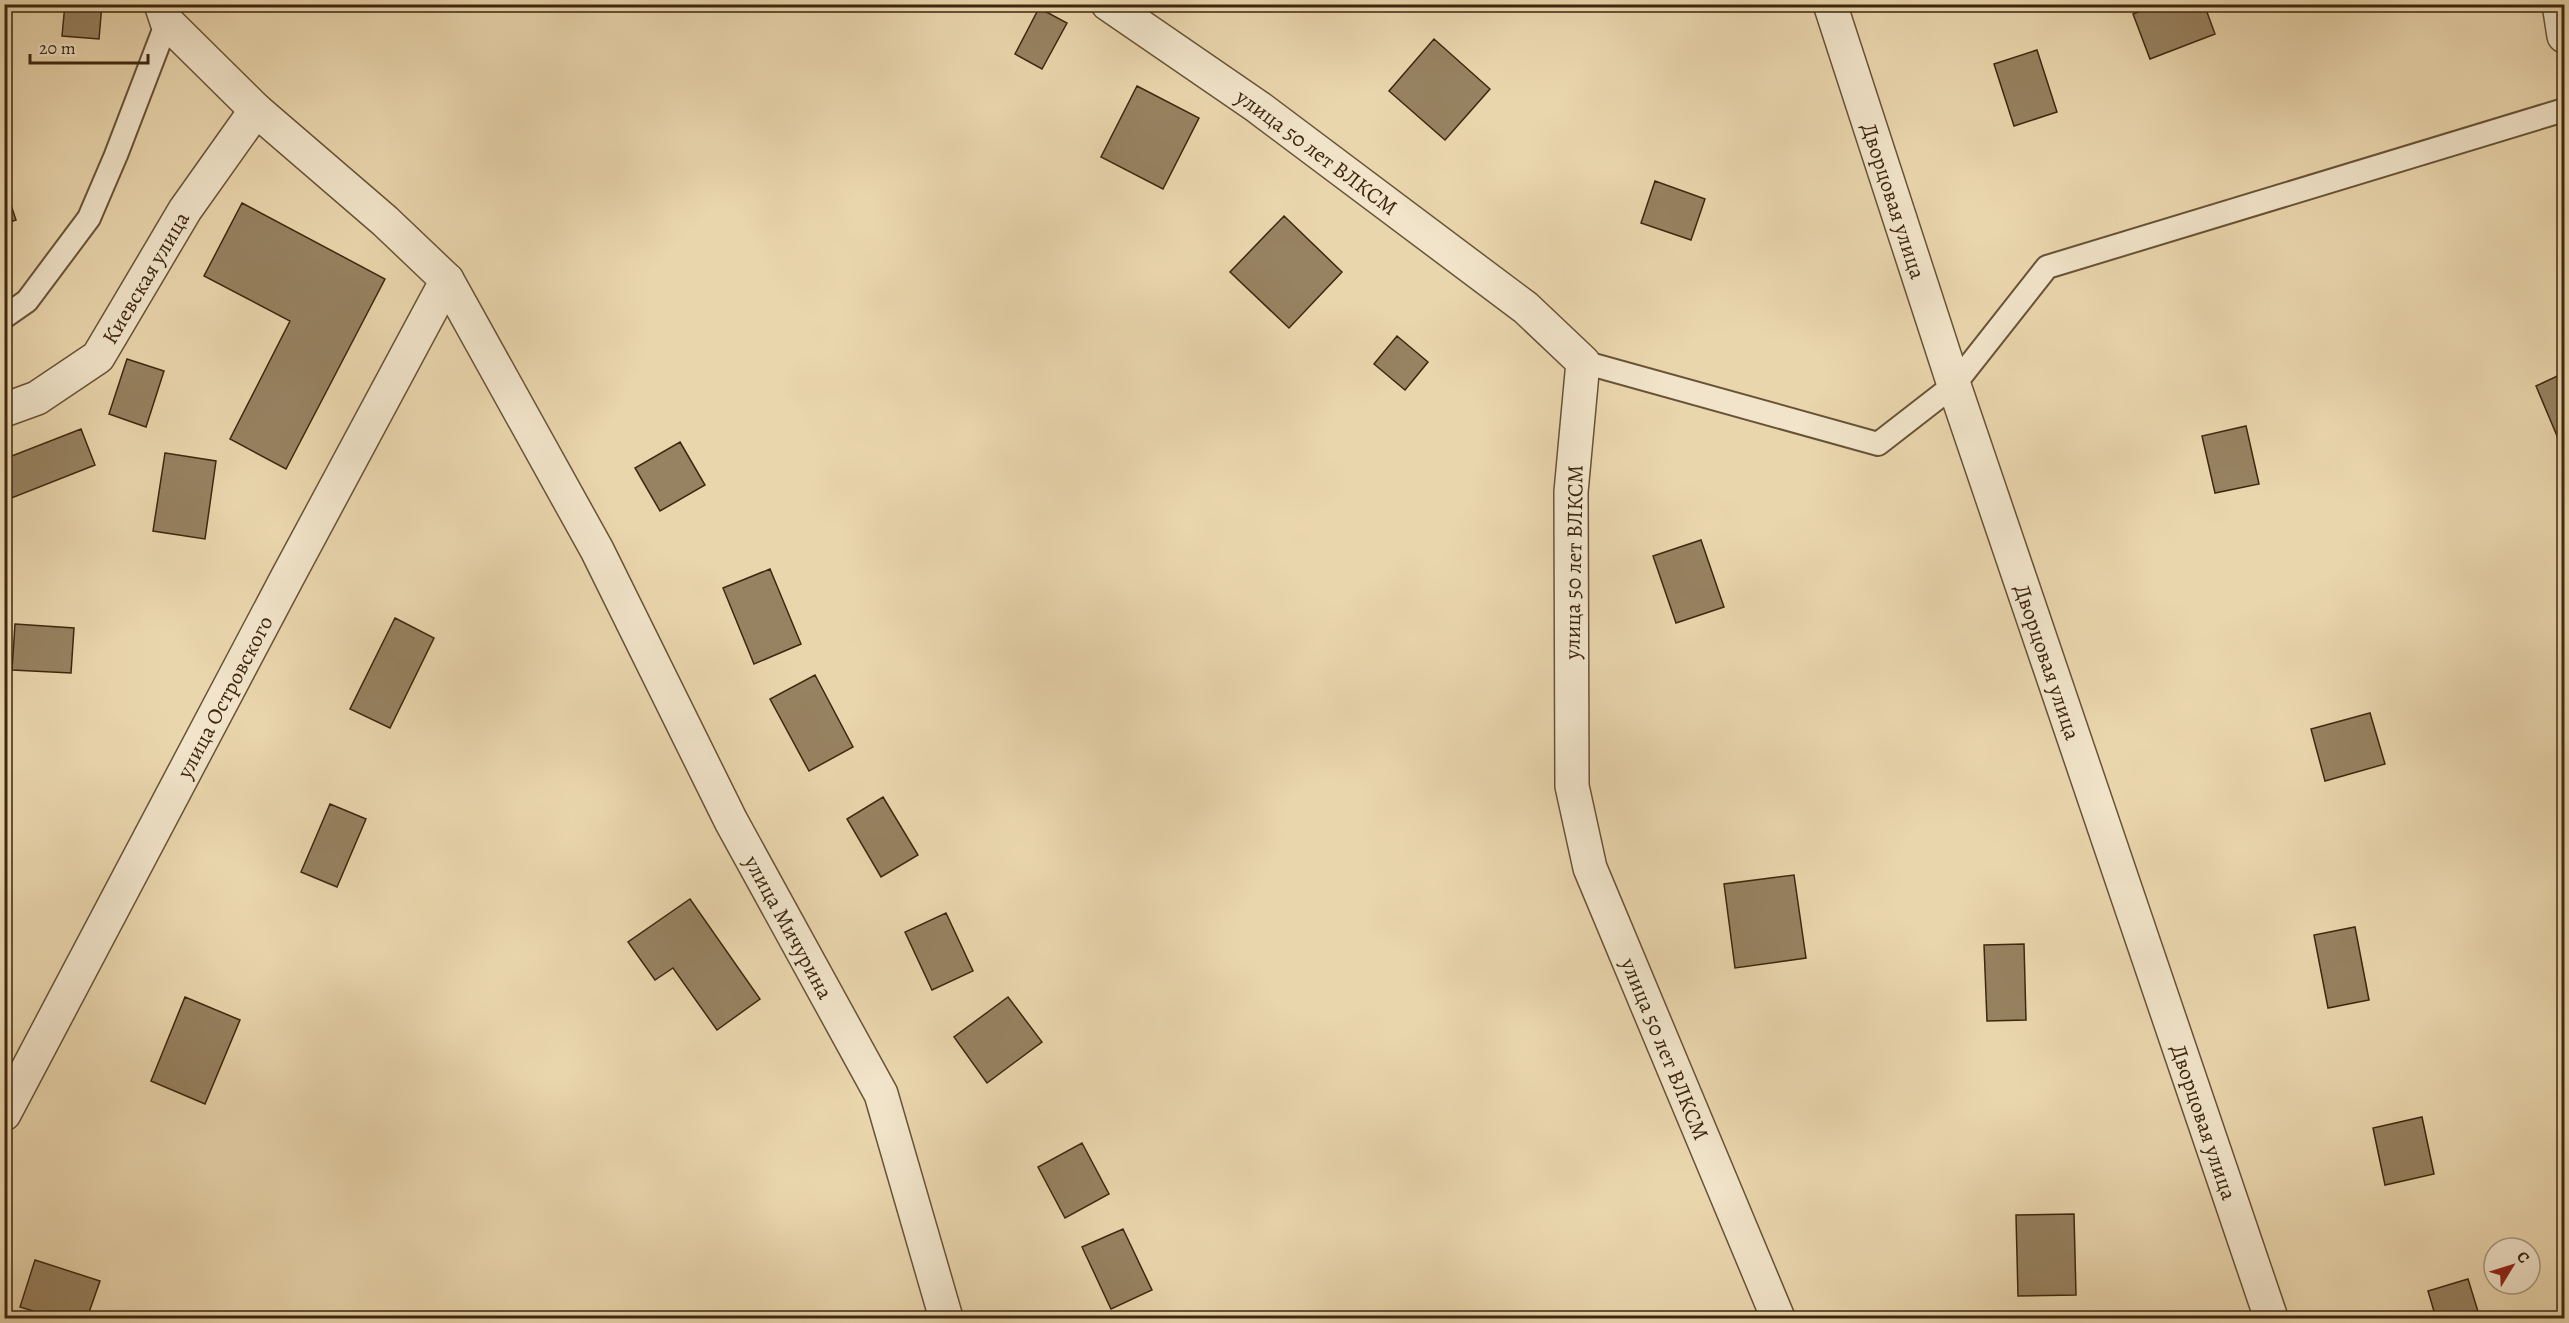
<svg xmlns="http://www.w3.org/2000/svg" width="2569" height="1323" font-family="Alegreya,serif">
<rect width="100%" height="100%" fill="#ead6ad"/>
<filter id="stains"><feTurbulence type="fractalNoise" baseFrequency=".00333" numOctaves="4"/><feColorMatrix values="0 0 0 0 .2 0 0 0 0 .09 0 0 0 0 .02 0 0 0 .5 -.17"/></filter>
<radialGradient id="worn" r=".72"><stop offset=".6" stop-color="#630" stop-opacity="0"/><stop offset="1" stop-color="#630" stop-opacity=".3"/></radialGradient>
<path fill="#978261" stroke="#3d270f" stroke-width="1.5" d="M65,4H102L99,39L62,36Z
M2158,4H2204L2215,34L2150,59L2133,14Z
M1039,8L1067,23L1042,69L1015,54Z
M1434,39L1490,89L1445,140L1389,91Z
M2037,50L2057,112L2014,126L1994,64Z
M1137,86L1199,118L1163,189L1101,157Z
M1655,181L1705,199L1691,240L1641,223Z
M4,184L16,220L4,224Z
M242,203L385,279L286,469L230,439L290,321L204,276Z
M1284,216L1342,272L1289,328L1230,272Z
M1397,336L1428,362L1405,390L1374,364Z
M127,359L164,371L146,427L109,414Z
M2564,373V441L2560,443L2536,386Z
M2246,426L2259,484L2215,493L2202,436Z
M81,429L95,465L4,501V459Z
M680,442L705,485L660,511L635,468Z
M165,453L216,461L205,539L153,531Z
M1701,540L1724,607L1676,623L1653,556Z
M770,569L801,644L754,664L723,588Z
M395,618L434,638L390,728L350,709Z
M15,624L74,628L71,673L12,670Z
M815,675L853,747L809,771L770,699Z
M2370,713L2385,764L2325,781L2311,729Z
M883,797L918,855L881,877L847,819Z
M330,804L366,819L337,887L301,872Z
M1794,875L1806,958L1735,968L1724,884Z
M690,899L760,999L717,1030L673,968L655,980L628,942Z
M946,913L973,971L932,990L905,932Z
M2355,927L2369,1000L2328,1008L2314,935Z
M2024,944L2026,1020L1987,1021L1984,945Z
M185,997L240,1020L205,1104L151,1081Z
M1008,997L1042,1042L987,1083L954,1037Z
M2422,1117L2434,1174L2385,1185L2373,1128Z
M1082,1143L1109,1194L1065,1218L1038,1167Z
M2074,1214L2076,1295L2018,1296L2016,1215Z
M1123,1229L1152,1290L1111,1309L1082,1247Z
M35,1260L100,1281L87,1318H56L20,1307Z
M2468,1279L2480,1318H2436L2428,1291Z"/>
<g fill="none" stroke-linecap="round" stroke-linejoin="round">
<defs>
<path id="lane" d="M4,317L27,301L89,218L116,155L167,22
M1583,362L1878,444L1954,385L2047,267L2564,110"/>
<g id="street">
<path id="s1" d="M161,4L167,22L256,110L385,221L447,280L597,550L731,821L881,1094L946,1318"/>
<path id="s2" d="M1108,4L1258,107L1526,308L1583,362L1571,492L1572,786L1590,868L1778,1318"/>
<path id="s3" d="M1830,4L1954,385L2271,1318"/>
<path d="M2559,4L2564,36"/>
<path id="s4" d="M4,410L37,398L98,357L185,210L256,110"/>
<path id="s5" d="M4,1114L287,578L447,280"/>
</g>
</defs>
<use href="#lane" stroke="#685336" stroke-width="26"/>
<use href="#street" stroke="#685336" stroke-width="36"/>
<use href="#lane" stroke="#f1e4ca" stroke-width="22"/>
<use href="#street" stroke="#f1e4ca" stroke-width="33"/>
</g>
<g text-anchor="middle" stroke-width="6" stroke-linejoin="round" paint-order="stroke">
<g font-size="22" fill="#3d270f" stroke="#f1e4ca">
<text dy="8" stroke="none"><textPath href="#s2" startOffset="256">улица 50 лет ВЛКСМ</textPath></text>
<text dy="8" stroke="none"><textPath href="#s3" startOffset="207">Дворцовая улица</textPath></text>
<text dy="8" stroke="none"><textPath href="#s4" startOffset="201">Киевская улица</textPath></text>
<text transform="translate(1573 562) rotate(-89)" y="8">улица 50 лет ВЛКСМ</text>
<text dy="8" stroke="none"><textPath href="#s3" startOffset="693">Дворцовая улица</textPath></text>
<text dy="8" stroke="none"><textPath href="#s5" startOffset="472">улица Островского</textPath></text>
<text dy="8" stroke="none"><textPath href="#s1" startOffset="1132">улица Мичурина</textPath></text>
<text dy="8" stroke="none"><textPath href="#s2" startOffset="1300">улица 50 лет ВЛКСМ</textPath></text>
<text dy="8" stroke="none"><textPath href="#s3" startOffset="1179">Дворцовая улица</textPath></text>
</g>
</g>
<rect width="2569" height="1323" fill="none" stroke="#ead6ad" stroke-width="24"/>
<rect x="6" y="6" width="2557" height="1311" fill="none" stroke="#3d270f" stroke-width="3"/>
<rect x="12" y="12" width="2545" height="1299" fill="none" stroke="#3d270f" stroke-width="1.5"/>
<g transform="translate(2512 1266) rotate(52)"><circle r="28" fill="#f1e4ca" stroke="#a9987f" stroke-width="1.5"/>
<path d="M0-4.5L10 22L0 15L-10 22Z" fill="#8f2418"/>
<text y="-9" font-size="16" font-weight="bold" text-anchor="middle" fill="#3d270f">С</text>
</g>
<path d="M30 54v9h118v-9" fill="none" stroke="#3d270f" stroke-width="3"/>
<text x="39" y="54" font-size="18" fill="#3d270f" stroke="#f1e4ca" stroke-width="4.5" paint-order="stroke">20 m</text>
<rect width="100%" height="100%" filter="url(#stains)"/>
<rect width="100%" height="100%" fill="url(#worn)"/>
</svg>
